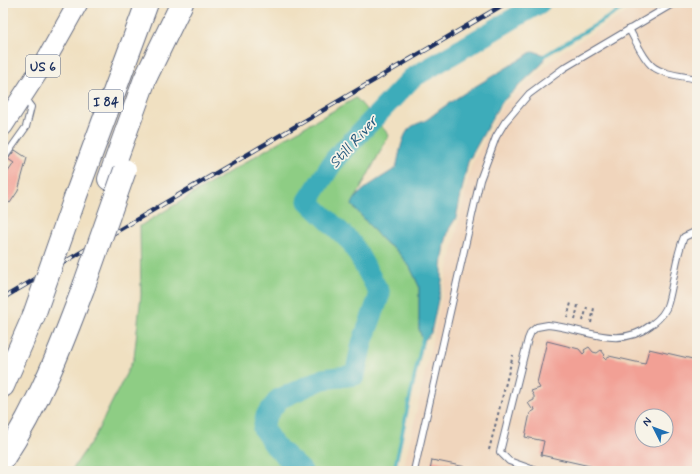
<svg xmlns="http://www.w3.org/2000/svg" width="700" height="474" font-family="Mynerve,sans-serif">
<rect width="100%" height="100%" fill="#f7f3e8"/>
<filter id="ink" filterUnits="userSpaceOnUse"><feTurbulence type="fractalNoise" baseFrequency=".025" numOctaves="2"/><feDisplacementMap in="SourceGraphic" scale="8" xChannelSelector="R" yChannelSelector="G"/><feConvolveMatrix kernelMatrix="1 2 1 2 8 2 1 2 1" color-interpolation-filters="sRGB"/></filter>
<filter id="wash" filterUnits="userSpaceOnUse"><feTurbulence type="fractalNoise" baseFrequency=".012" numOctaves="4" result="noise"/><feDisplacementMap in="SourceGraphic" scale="16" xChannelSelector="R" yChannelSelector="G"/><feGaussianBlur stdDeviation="0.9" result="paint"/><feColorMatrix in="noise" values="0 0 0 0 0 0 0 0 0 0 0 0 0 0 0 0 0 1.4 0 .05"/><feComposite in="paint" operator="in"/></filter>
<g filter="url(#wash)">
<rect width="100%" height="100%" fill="#f0e0c1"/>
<path fill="#f0d5bc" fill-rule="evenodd" d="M642,3H697V471H403L471,166L502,106L563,51ZM642,416H666V440H642Z"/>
<path fill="#8ecd84" stroke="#547e71" d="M356,98L389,135L352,205L383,241L397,251L410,267L419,286V329L423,342L394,471H71L95,436L134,358L141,295L140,226L292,134Z"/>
<path fill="#3dacba" stroke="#2c6e8c" d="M533,51L545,55L542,64L500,104L468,162L456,218L449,229L445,244L442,266V281L431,333L423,342L419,329V286L410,267L397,251L383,241L352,205C355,191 385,176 396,168C399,157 401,139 408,130C414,123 423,123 429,118C461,92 499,74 533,51Z"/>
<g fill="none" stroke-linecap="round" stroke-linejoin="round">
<path stroke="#3dacba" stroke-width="3.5" d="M542,57L632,3
M394,471L423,337"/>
<path stroke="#3dacba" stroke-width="21" d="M302,471L275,446L263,429L266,416L279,399L323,379L355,375L362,343L380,294L352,243L308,201L335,159L412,78L540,3"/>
</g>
<g id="blocks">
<path fill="#f2a095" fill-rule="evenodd" d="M15,150L27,158L18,191L10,203L3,198V179L14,163L8,159Z
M547,341L579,349L583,354L585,352L584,350L589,347L593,352L597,353L601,350L605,355L603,357L605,359L609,356L645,364L649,349L697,360V471H612L541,455L544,441L525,437L530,413L535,410L534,407L532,409L528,403L534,400V396L531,391L540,388L537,383ZM642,416H666V440H642Z
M432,460L480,470V471H430Z"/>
</g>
</g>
<g filter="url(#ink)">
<use href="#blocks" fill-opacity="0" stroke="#666d81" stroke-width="1"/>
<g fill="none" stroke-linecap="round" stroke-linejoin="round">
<defs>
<path id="lane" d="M629,29C636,41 642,57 652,66C663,75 684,76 697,79
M4,158L26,127L31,107L24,98
M414,471L480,180L496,137L505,122L529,94L564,68L674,3
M537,471L509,461L500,452L528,339L531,332L537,327L548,325C584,328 618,351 651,325C658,320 666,312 668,303C674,282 675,258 684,237L697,231"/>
<path id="primary" d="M3,126L46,60L78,3"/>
<path id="highway" d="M109,179L145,79L182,3
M75,198L147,3
M3,386L34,315
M3,459C39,405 62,345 84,286"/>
</defs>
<use href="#lane" stroke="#666d81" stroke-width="8"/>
<use href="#primary" stroke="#666d81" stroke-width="21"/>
<use href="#highway" stroke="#666d81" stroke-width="24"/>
<path stroke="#666d81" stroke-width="2" stroke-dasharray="3 3" stroke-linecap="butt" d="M567,318L571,303
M575,320L578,305
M583,321L587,307
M591,323L594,308
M489,450L513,355"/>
<use href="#lane" stroke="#fff" stroke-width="6"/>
<use href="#primary" stroke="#fff" stroke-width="19"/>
<use href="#highway" stroke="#fff" stroke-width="22"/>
<defs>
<path id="rail" d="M3,298L506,3"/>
</defs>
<use href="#rail" stroke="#1b2f5e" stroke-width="4.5"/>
<use href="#rail" stroke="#f7f3e8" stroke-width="3" stroke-dasharray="9" stroke-linecap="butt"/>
<defs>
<path id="highway-bridge" d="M84,286L125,170
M34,315L75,198"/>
</defs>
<use href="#highway-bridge" stroke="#666d81" stroke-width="24" stroke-linecap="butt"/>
<use href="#highway-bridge" stroke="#fff" stroke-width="22"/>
</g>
</g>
<g text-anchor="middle" stroke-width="3.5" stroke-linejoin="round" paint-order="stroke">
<g fill="#f7f3e8" stroke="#5d6a87" stroke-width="1">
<rect x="26" y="55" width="34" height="22" rx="3"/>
<rect x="89" y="90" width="34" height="22" rx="3"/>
</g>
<g font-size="13" font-weight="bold" fill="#1b2f5e">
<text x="43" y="71">US 6</text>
<text x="106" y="106">I 84</text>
</g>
<g font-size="15" font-style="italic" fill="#275b7e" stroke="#f7f3e8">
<text transform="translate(353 142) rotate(-48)" y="5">Still River</text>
</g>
</g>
<rect width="700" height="474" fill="none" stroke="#f7f3e8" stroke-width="16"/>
<g transform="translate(654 428) rotate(312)"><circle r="19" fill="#f7f3e8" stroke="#9fa5b1"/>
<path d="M0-3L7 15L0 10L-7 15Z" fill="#1f6fb2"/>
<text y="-6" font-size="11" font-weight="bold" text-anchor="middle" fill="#1b2f5e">N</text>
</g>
</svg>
